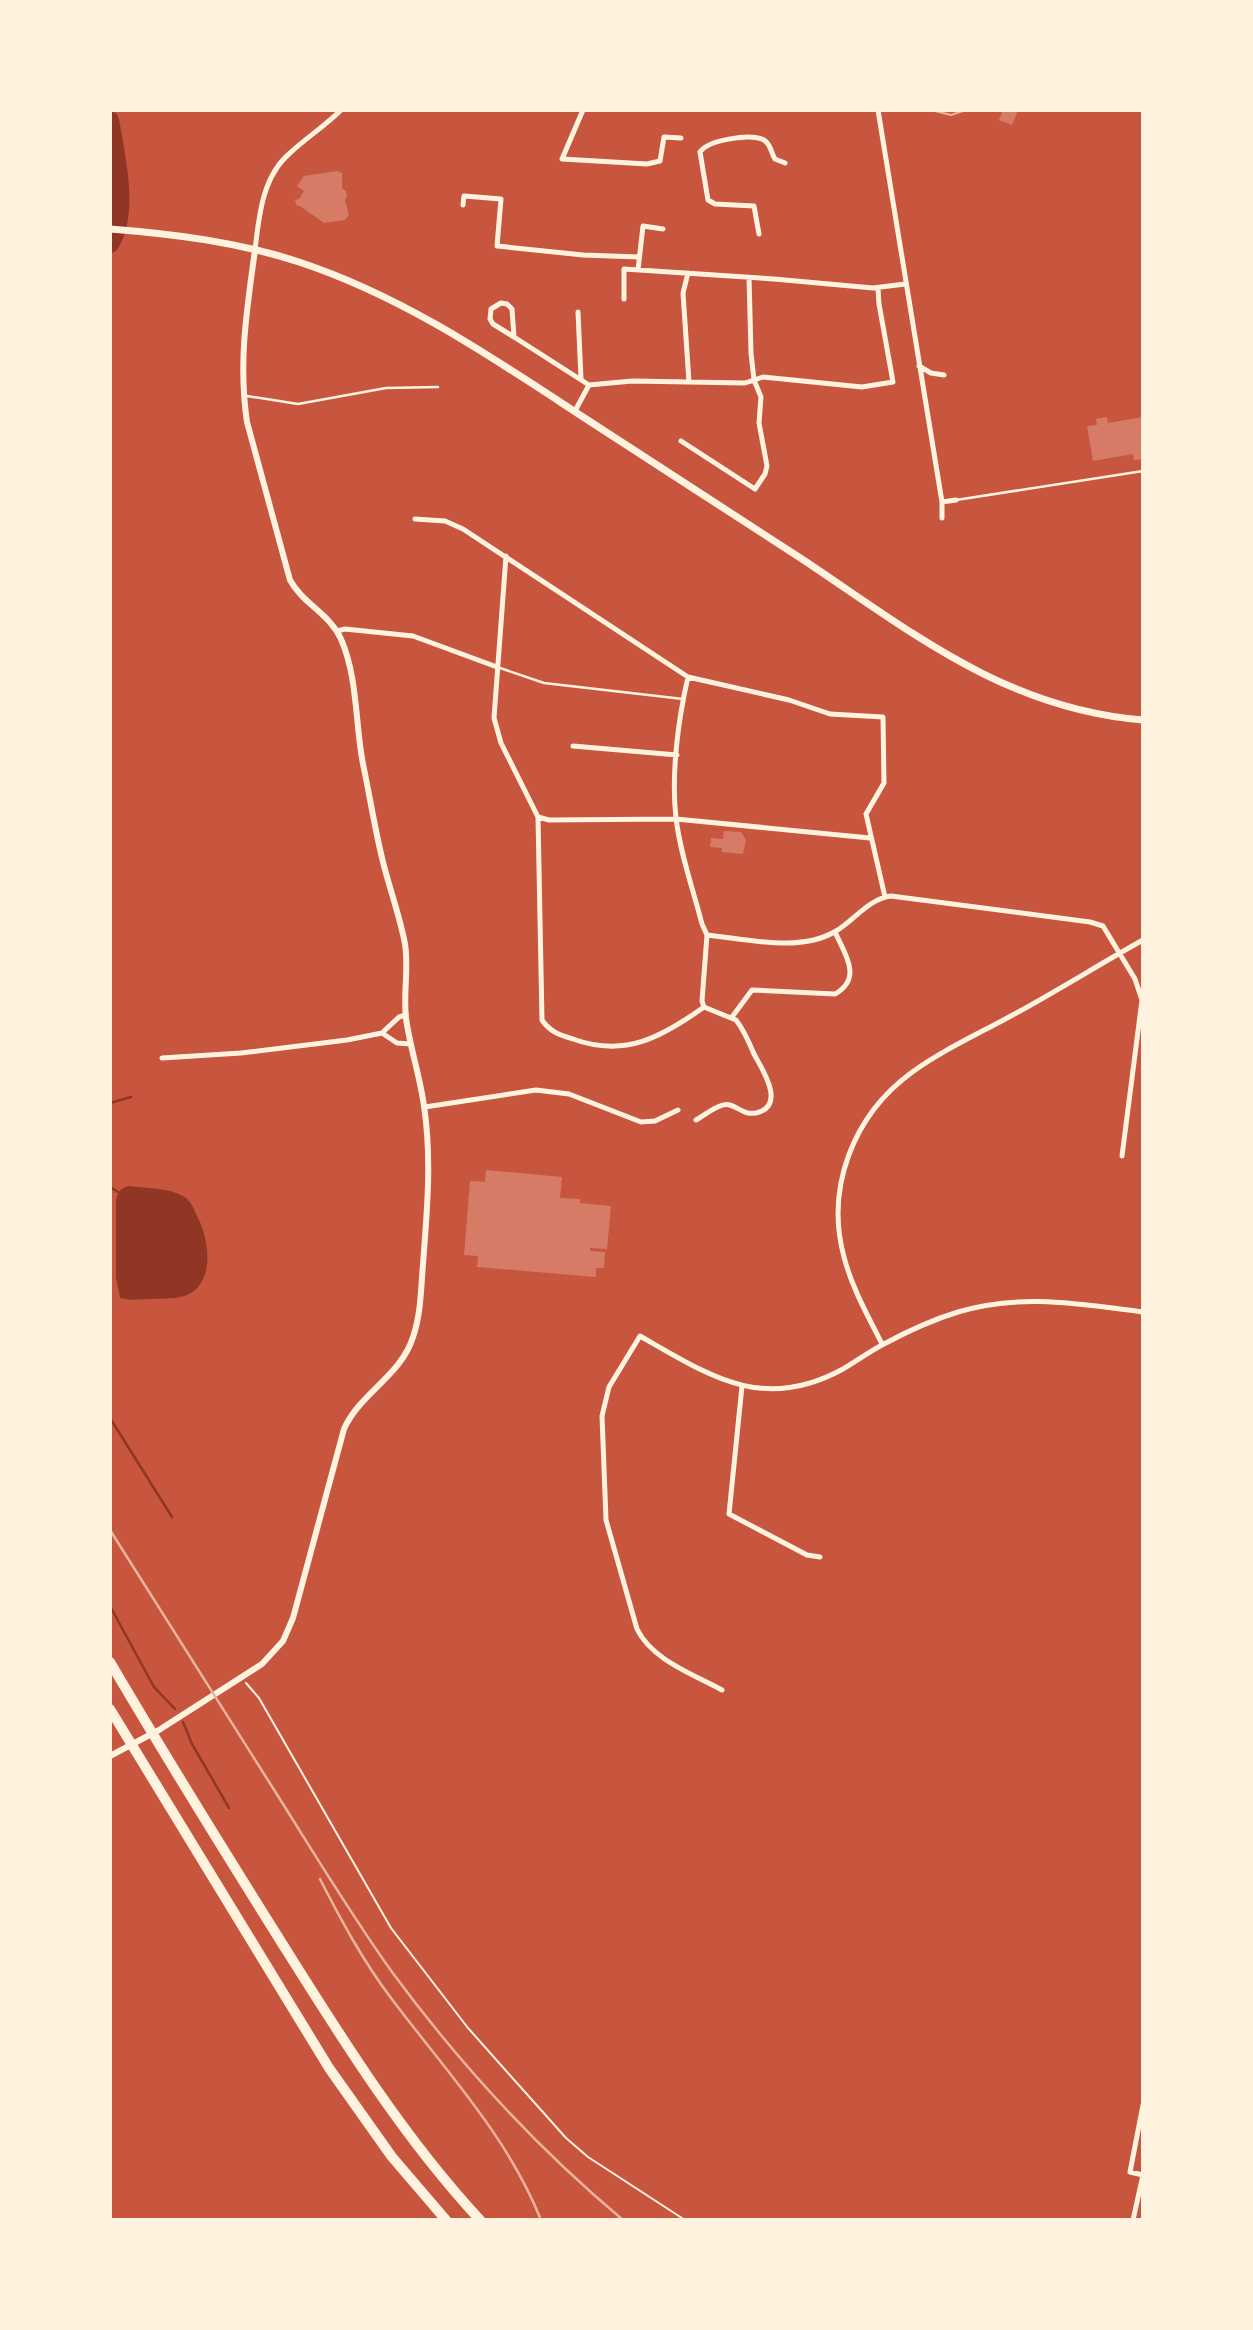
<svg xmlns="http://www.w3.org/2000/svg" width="1253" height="2330" font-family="'Titillium Web',sans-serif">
<rect width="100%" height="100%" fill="#c8553d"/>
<path fill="#8f3625" d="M129,1186C146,1188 168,1188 183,1196C191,1200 194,1210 198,1218C208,1237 214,1274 195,1290C184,1300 167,1298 153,1299C143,1299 130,1301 120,1298L116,1277V1201C118,1192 120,1188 129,1186Z"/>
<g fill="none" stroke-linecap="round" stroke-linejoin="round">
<path stroke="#8f3625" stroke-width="2.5" d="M110,1103L131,1097
M110,1187L118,1192
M110,1418L172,1517
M110,1606L154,1687L175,1709
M183,1722L192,1744L229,1808"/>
<path stroke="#8f3625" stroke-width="18" d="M110,120C116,155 130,213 110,244"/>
</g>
<path fill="#d67c66" d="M1003,110H1018L1012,125L999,120Z
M337,171L342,173V188L346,191L347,196L345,200L349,215L345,220L324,223L300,206H297L295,200L299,199L304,191L297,186L304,176Z
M1107,417L1108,423L1143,417V459L1134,460L1133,454L1093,461L1087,426L1097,425L1096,419Z
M724,831L741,832L746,840L743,854L722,852V848L710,847L711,838L723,839Z
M486,1170L562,1177L560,1198L580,1199V1203L611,1206L607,1249L590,1248V1251L605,1252L604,1268H596V1277L477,1267L478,1256L464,1255L470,1181L485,1182Z"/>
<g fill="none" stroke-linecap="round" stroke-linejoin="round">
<path stroke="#fff3e0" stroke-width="2" d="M246,1683L259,1698L391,1928L468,2028L566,2138L588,2157L685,2220"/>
<path stroke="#fff3e0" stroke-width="2.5" d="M247,396L298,404L386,388L438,387
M956,500L1143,471
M497,667L544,683L683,699"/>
<path stroke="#fff3e0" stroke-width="5" d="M583,110L562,159L647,164L660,161L664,137L681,138
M878,110L942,502L956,500
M463,205L464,196L501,199L497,246L583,255L639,257
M759,234L754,206L715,204L708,200L700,152C708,140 751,133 764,140C771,144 771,153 775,159L785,163
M255,250C259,216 262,177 290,153C306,138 325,126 341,110
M638,270L643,226L663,229
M688,273L683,293L689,382
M624,299V269L774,279L873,288L905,284
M501,303L507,304L512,309L514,337L493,324L490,319L491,309Z
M578,312L581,379
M514,337L589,385L632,381L745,383L763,377L862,387L893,382L879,304L878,289
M919,366L931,373L944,375
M575,411L589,385
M681,441L755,489L765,474L767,466L759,423L761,397L754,380L751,353L749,277
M942,502V518
M415,519L445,521L463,529L688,677L789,700L830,714L883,717L884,783L866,814L885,897
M506,556L494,718L501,743L538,817L542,1020C550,1032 560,1035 573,1039C625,1058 662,1037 704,1007
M337,631L345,629L413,636L497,667
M688,677C678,720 671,775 676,818C680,853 693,889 702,924L707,935L702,1001L704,1007
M573,746L677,755
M538,817L549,820L676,819L870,838
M707,935C746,939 800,953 836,931C853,921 870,898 891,896L1090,922L1103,926L1135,979L1142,1000L1122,1156
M732,1017L752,990L835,994C863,978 845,954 835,932
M382,1033L397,1043L411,1044
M162,1058L241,1053L347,1040L382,1033L399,1017L406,1015
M425,1107L536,1090L569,1094L641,1122L655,1121L678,1110
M696,1120C705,1115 720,1102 730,1105C740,1108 744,1115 756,1113C787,1106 762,1069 754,1054C749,1042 744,1030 736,1020L704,1007
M882,1344C868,1316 852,1288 844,1257C825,1187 854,1115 911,1073C941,1051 976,1035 1009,1017C1054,993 1098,965 1143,940
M742,1386L729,1514L807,1555L820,1557
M722,1690C693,1674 652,1660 637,1629L606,1520L602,1416L609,1387L640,1336C710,1376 763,1413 843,1369C857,1361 870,1351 884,1344C908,1331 932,1320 958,1312C1021,1293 1079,1304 1143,1312
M1143,2105L1130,2172L1143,2175
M1133,2220L1143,2175"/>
<path stroke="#fff3e0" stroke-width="6" d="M110,1756L159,1730L262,1664L283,1641L293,1618L344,1429C360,1393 401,1376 413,1337C421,1314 421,1288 423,1264C427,1211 432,1159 424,1106C420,1076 410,1048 406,1018C403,993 409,969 405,944C400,917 390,890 383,862C375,830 370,797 363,764C355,723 358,678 341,639C330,614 303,604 290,580L247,422C238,362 247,309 255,250"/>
<path stroke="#fff3e0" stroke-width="7" d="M110,229C174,234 238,242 299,262C402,296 490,356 580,415C655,464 730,512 805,561C914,634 1007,709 1143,720"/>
<path stroke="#fff3e0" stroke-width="10" d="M110,1662C167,1759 226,1854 285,1948C344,2042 404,2138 480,2220
M110,1709L329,2068L392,2157L446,2220"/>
<path stroke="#e9b49f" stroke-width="2" d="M931,110L951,115L966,110"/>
<path stroke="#e9b49f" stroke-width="2.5" d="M110,1530C164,1615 218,1700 271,1785C311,1848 349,1912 392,1972C459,2063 536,2147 623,2220
M320,1879C341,1920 363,1961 391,1998C445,2070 507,2135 541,2220"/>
</g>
<rect width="1253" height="2330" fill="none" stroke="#fff3e0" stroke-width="224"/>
</svg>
